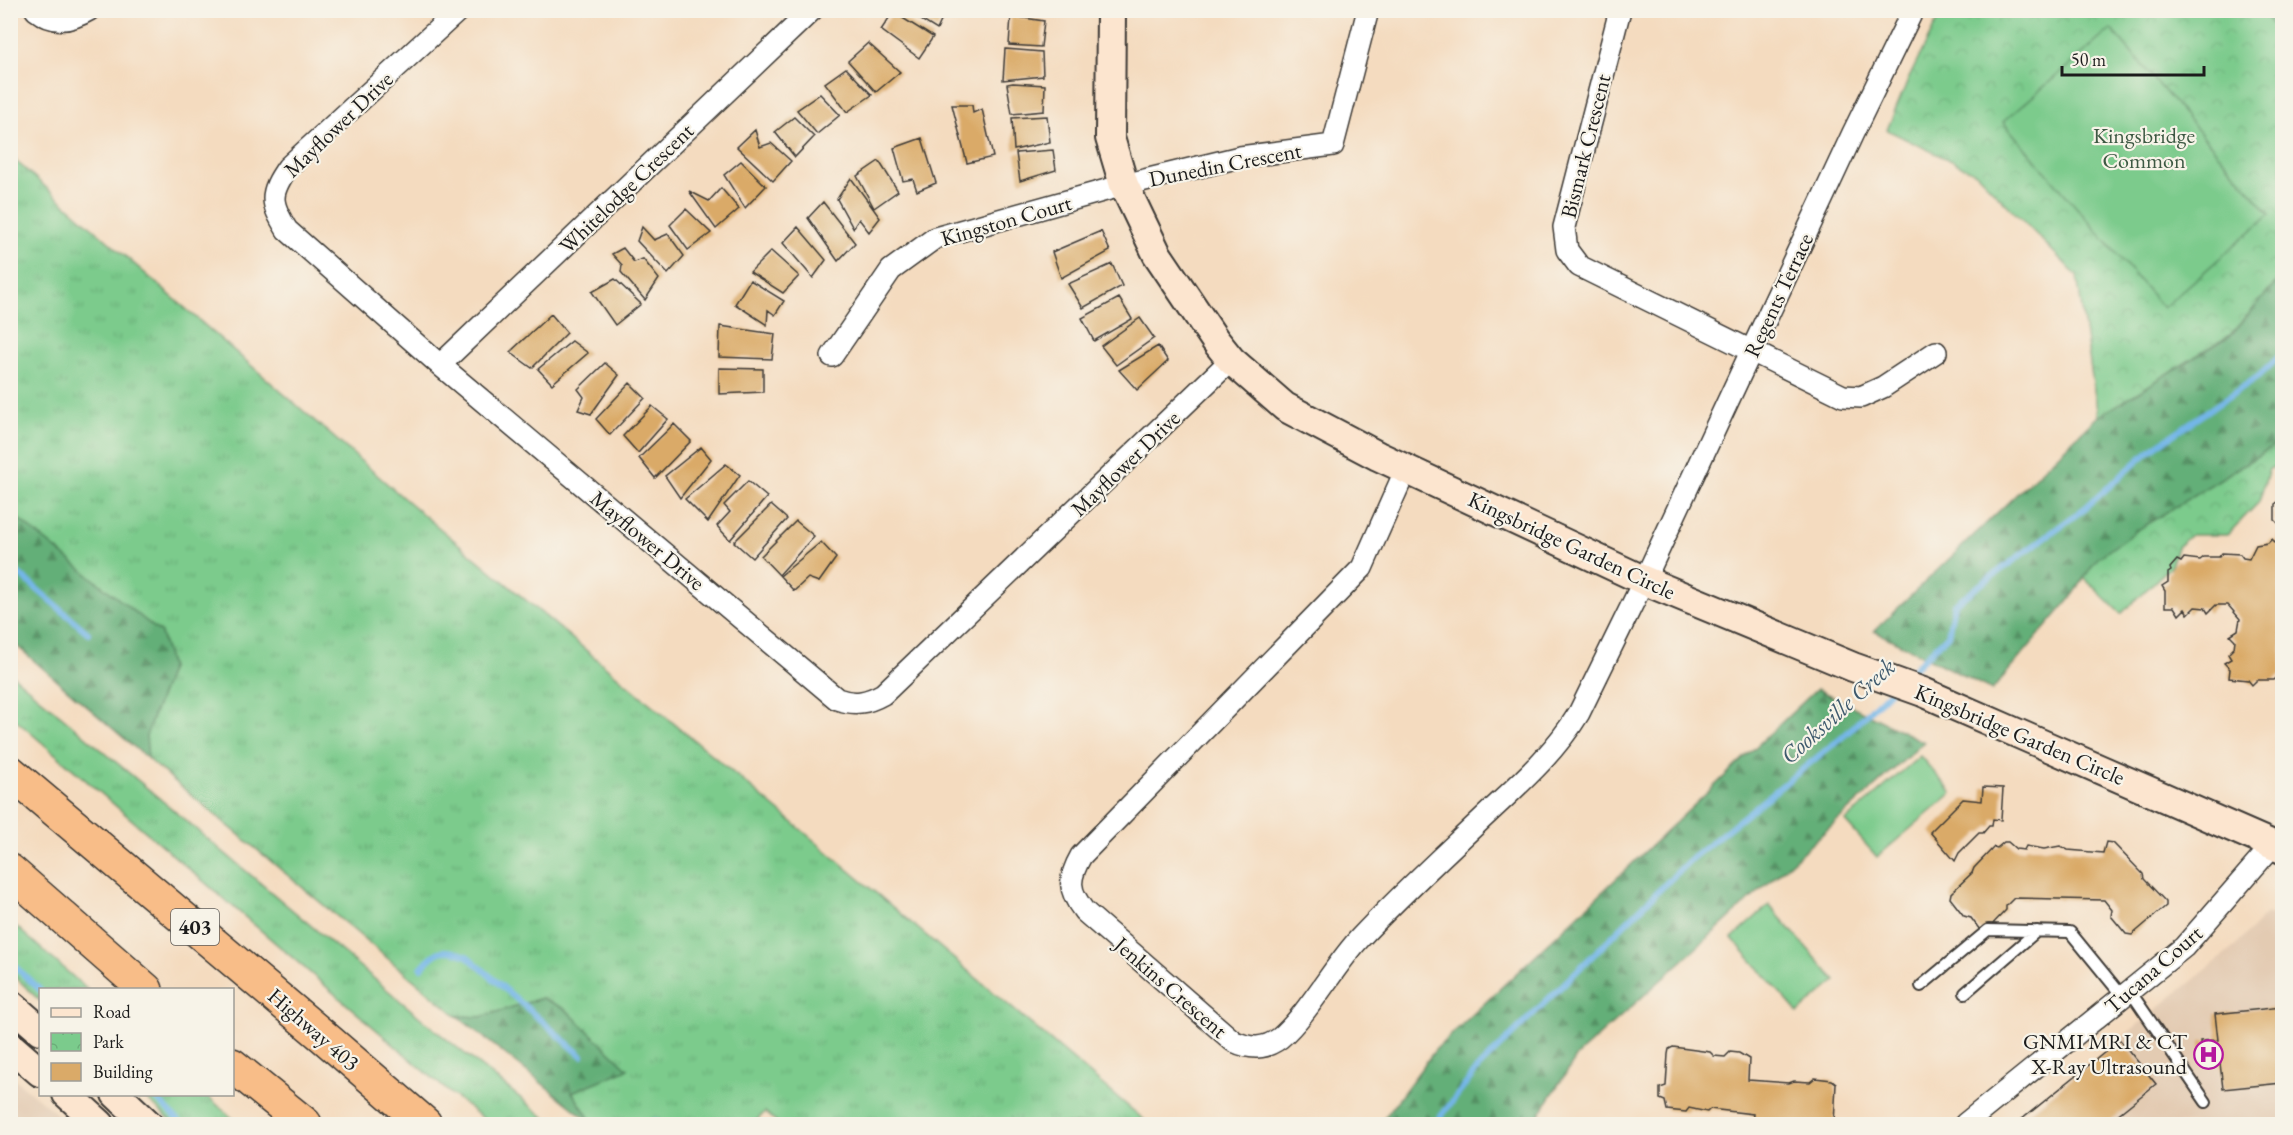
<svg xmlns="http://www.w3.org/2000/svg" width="2293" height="1135" font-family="'EB Garamond',serif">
<defs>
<pattern id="grass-tufts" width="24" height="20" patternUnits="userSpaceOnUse" patternTransform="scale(1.5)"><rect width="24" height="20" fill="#7bcb8c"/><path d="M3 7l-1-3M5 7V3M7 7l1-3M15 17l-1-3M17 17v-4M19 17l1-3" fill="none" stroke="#6aae78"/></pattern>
<pattern id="forest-firs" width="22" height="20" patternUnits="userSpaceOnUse" patternTransform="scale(1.5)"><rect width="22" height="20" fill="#64af78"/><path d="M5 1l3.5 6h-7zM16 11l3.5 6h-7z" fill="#528e62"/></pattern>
<pattern id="park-crowns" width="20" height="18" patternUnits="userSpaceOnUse" patternTransform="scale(1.5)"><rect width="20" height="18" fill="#7bcb8c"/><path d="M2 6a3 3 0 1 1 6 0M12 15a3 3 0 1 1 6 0" fill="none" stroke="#6aae78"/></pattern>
</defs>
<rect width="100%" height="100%" fill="#f7f3e8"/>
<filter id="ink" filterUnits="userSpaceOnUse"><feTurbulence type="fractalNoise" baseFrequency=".0167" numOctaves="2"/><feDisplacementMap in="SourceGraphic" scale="12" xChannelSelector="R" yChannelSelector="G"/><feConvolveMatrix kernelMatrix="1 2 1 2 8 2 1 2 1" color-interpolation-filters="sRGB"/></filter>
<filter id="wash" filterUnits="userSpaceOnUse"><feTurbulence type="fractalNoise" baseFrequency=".008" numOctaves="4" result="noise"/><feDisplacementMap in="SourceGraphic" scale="24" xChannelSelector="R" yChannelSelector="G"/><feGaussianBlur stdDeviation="1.35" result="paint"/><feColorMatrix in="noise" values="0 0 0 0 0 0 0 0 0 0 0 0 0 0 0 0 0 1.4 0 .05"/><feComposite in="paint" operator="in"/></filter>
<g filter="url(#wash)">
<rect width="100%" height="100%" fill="#f4dbbf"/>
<path fill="#e3cbb2" d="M2267,913L2282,921V1124H2014L2232,949Z
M10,1076H11L69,1124H11Z"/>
<path fill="url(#grass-tufts)" stroke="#4c7454" stroke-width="1.5" d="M10,156L407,501L785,816L1149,1124H779L765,1112L754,1123L755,1124H593L572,1092L627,1069L542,998L481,1017L457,1016L148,759L145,736L171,668L161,634L11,513Z
M10,673L434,1029L553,1124H491L450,1093L11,716Z
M11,922L87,989L40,990V1001L11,973Z
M142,1095H206L239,1124H175Z"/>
<path fill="url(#forest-firs)" stroke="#40664a" stroke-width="1.5" d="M2282,276V441L2136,531L2097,559L2074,594L1992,690L1874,631L2097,417L2230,336Z
M11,513L161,633L171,668L146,736L148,759L11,641Z
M1817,689L1924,742L1577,1056L1533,1124H1380L1435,1050Z
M542,998L565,1009L628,1069L572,1092L593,1124L457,1016L481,1017Z"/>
<path fill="url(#park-crowns)" stroke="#4c7454" stroke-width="1.5" d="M1942,11H2282V276L2230,335L2098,417L2077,276L1976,173L1887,130L1907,82Z
M2282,441V464L2269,469L2259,502L2227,535H2191L2177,547L2171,566L2121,614L2084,578L2097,559L2136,531Z"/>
<path fill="#7bcb8c" stroke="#4c7454" stroke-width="1.5" d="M2262,11H2282V39Z
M2111,29L2270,214L2163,308L2003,122Z
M1920,756L1952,793L1877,857L1845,821Z
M1769,905L1836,981L1798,1013L1732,938Z"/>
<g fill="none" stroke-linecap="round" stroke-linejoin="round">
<path stroke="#73b6e8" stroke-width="6" d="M10,566L88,633
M1904,678L1948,635L1954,604L2085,508L2149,451L2259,376L2282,354
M10,962L40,990
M421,968C437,949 443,947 467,956L582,1056
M152,1094L182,1124
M655,1121L659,1124
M1435,1124L1479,1067L1691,859L1846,734L1892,689"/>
</g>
<g id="blocks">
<path fill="#daaa68" d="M905,10H946L937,30Z
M893,12L933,37L919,58L881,30Z
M1011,16L1044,21L1041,47L1009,45Z
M868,43L900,72L876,92L848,61Z
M1005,49L1042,52L1043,76L1003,80Z
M846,68L872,95L847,112L825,83Z
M1013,83L1045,85L1044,111L1012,114L1007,84Z
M820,94L840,115L817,134L797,110Z
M952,105H972L973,113L982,109L993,157L967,163Z
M1047,116L1050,142L1014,150L1012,118Z
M794,117L814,137L795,157L775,132Z
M755,130L760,147L771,143L791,161L773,181L737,147Z
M922,138L936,183L917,191L913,179L903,181L894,148Z
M1053,150L1056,170L1020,181L1016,153Z
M741,161L766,186L745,208L724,175Z
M879,161L898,191L874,208L857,176Z
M851,178L880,218L869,232L859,219L853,228L837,199Z
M721,188L739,209L716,229L689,191L709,201Z
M823,202L855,243L838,261L808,218Z
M686,209L711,233L688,250L670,225Z
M642,227L654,240L668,234L684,256L668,274L637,241Z
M798,227L826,260L813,278L783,243Z
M1101,231L1110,251L1061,278L1052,252Z
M623,248L634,262L643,259L659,279L645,300L621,272L622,265L612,254Z
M771,251L799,276L783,293L750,272Z
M1112,264L1122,286L1083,308L1068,284Z
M615,279L641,304L615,325L592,292Z
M750,280L784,301L775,315L768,310L767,325L735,304Z
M1119,298L1132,319L1094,341L1082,318Z
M551,314L567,333L532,368L510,352Z
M1140,318L1154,338L1116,365L1101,346Z
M720,326L775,334L772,359L719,357Z
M572,341L588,353L552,384L538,369Z
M1158,346L1168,361L1137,390L1119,370Z
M605,363L619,375L591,414L578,410L584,397L578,389Z
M719,368L763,369V392L719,394Z
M630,383L645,398L610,435L596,419Z
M652,406L668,419L638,453L623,436Z
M674,424L691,441L655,478L639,458Z
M701,447L711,459L680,498L665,476Z
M726,464L740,475L708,522L685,499Z
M748,481L767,497L730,540L717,526L730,512L724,505Z
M2282,482V668L2281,674L2274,680H2257L2252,685L2248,680L2229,678L2230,669L2224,663L2231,659L2228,654L2234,648L2235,640L2230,635L2238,630L2240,619L2228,605H2216L2208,613L2205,608L2195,607L2188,614L2185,609L2179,615L2174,607H2165V591L2162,586L2168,582V573L2171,571L2170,568L2177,560L2181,562L2184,558L2200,560L2204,557H2219L2222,553L2240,554L2243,558L2249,559L2256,545L2268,543L2272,539L2275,542L2278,540L2279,524L2275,520V504L2279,501V485Z
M771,505L787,519L752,558L734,542Z
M796,521L814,536L779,575L761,556Z
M821,542L836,558L819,582L808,578L794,591L780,576Z
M1983,787L2003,788L2001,820L1993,819L1992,826H1989L1983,833H1979L1959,853L1955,861L1930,832L1963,799L1982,801Z
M2004,842H2008L2016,849L2024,850L2026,846L2044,849L2060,846L2068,850L2103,853L2106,842L2113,843L2143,874L2144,879L2166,902V906L2132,935L2126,934L2111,916L2112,910L2104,900L2014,898L2006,906V910L1986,931L1980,930L1971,918L1964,916L1950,898L1951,893L1972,873L1974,868L1994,847L1997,848Z
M2282,1007V1083L2223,1089L2220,1063L2202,1065L2200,1041L2218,1040L2215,1014Z
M2120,1040L2156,1084L2106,1124H2016Z
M1673,1047L1710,1052L1714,1056L1725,1057L1730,1052L1739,1053L1749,1059L1748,1080L1789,1083L1794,1081L1810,1082L1815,1078L1832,1080L1836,1083L1834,1124H1752L1753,1114L1710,1109L1707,1112L1689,1108L1686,1112L1667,1110L1665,1101L1660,1099V1088L1666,1086L1668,1054L1669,1049Z"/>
</g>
</g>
<g filter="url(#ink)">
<use href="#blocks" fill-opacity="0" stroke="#3c3934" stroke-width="1.5"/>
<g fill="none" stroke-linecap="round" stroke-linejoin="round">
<defs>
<path id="lane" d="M1921,986L1988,930L2070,932L2123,997
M2130,991L2206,1102
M1965,993L2037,931"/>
<path id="street" d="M36,10C54,24 70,21 89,10
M459,10L288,167C269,194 270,202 287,230L440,365L837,699C854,705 867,703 883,694L1231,360
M1620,10L1564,227L1567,250L1579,266L1843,396L1861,397L1883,387L1936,352
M832,356L891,270L935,238L1124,185L1240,157L1333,145L1368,10
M440,365L812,10
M1406,469L1362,568L1081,856C1068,879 1068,890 1084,911L1233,1041C1250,1049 1264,1050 1280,1038C1309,1013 1333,967 1360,938C1399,896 1442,857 1484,817C1519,784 1554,754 1579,713L1652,564L1853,133L1913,10
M1965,1124L2184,947L2273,845"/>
<path id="secondary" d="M1111,10L1110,138L1124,185L1157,254L1215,340L1231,360L1285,407L1378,456L1643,580L1853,667L1923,692L2282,849
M10,1004L40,1030
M10,1046L40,1072
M67,1094L100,1124
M116,1094L148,1124"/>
<path id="highway" d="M10,772L324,1037L425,1124
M10,871L146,990
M232,1065L305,1124"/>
</defs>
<use href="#lane" stroke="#3c3934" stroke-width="14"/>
<use href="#street" stroke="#3c3934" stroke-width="24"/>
<use href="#secondary" stroke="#3c3934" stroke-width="32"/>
<use href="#highway" stroke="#3c3934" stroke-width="36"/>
<use href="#lane" stroke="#fff" stroke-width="10"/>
<use href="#street" stroke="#fff" stroke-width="21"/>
<use href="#secondary" stroke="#fce5cf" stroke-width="28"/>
<use href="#highway" stroke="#f8bd88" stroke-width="33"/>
</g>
</g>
<defs>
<symbol id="hospital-ring" viewBox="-11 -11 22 22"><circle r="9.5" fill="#f7f3e8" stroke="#b5179e" stroke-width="1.5"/><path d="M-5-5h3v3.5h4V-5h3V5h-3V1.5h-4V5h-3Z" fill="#b5179e"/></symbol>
</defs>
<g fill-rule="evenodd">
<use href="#hospital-ring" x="2192" y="1038" width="33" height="33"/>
</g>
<g text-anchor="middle" stroke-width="4.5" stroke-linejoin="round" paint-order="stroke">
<rect fill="#f7f3e8" stroke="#5e5c59" stroke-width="1.5" x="171" y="909" width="48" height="36" rx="4.5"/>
<g font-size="21" font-weight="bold" fill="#1c1c1c">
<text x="195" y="934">403</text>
</g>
<g font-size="22" fill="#1c1c1c" stroke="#f7f3e8">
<text transform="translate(338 124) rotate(-44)" y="8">Mayflower Drive</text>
<text transform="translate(1585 146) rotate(-76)" y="8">Bismark Crescent</text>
<text transform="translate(1225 164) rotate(-11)" y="8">Dunedin Crescent</text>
<text transform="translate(626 188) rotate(-44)" y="8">Whitelodge Crescent</text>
<text transform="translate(1006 220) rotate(-16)" y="8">Kingston Court</text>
<text transform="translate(1778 295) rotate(-65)" y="8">Regents Terrace</text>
<text transform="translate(1125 463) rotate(-44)" y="8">Mayflower Drive</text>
<text transform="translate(648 540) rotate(40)" y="8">Mayflower Drive</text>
<text transform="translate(1572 545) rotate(25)" y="8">Kingsbridge Garden Circle</text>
<text transform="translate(2020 734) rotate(23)" y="8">Kingsbridge Garden Circle</text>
<text transform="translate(2153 969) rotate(-41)" y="8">Tucana Court</text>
<text transform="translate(1171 987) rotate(41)" y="8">Jenkins Crescent</text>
<text transform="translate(314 1029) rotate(41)" y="8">Highway 403</text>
</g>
<g font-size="22" fill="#3d5943" stroke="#f7f3e8">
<text x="2144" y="143">Kingsbridge<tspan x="2144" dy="25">Common</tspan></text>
</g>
<g font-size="22" fill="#1c1c1c" stroke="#f7f3e8" text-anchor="end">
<text x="2187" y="1049">GNMI MRI &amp; CT<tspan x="2187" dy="25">X-Ray Ultrasound</tspan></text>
</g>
<g font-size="24" font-style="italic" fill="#3f5a6e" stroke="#f7f3e8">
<text transform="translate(1838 711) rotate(-42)" y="8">Cooksville Creek</text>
</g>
</g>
<rect width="2293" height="1135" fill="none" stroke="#f7f3e8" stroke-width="36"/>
<rect x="39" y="988" width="195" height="108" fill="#f7f3e8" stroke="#9f9d96" stroke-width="1.5"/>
<rect x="51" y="1008" width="30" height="9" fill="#fce5cf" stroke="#9f9d96" stroke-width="1.5"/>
<text x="93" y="1018" font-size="18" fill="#1c1c1c">Road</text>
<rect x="51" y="1033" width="30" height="18" fill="url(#park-crowns)" stroke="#9f9d96" stroke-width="1.5"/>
<text x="93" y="1048" font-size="18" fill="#1c1c1c">Park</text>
<rect x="51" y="1063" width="30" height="18" fill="#daaa68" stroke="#9f9d96" stroke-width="1.5"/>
<text x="93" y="1078" font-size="18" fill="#1c1c1c">Building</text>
<path d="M2062 66v9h142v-9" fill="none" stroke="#1c1c1c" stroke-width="3"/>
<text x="2071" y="66" font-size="18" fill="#1c1c1c" stroke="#f7f3e8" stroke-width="4.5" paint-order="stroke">50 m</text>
</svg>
